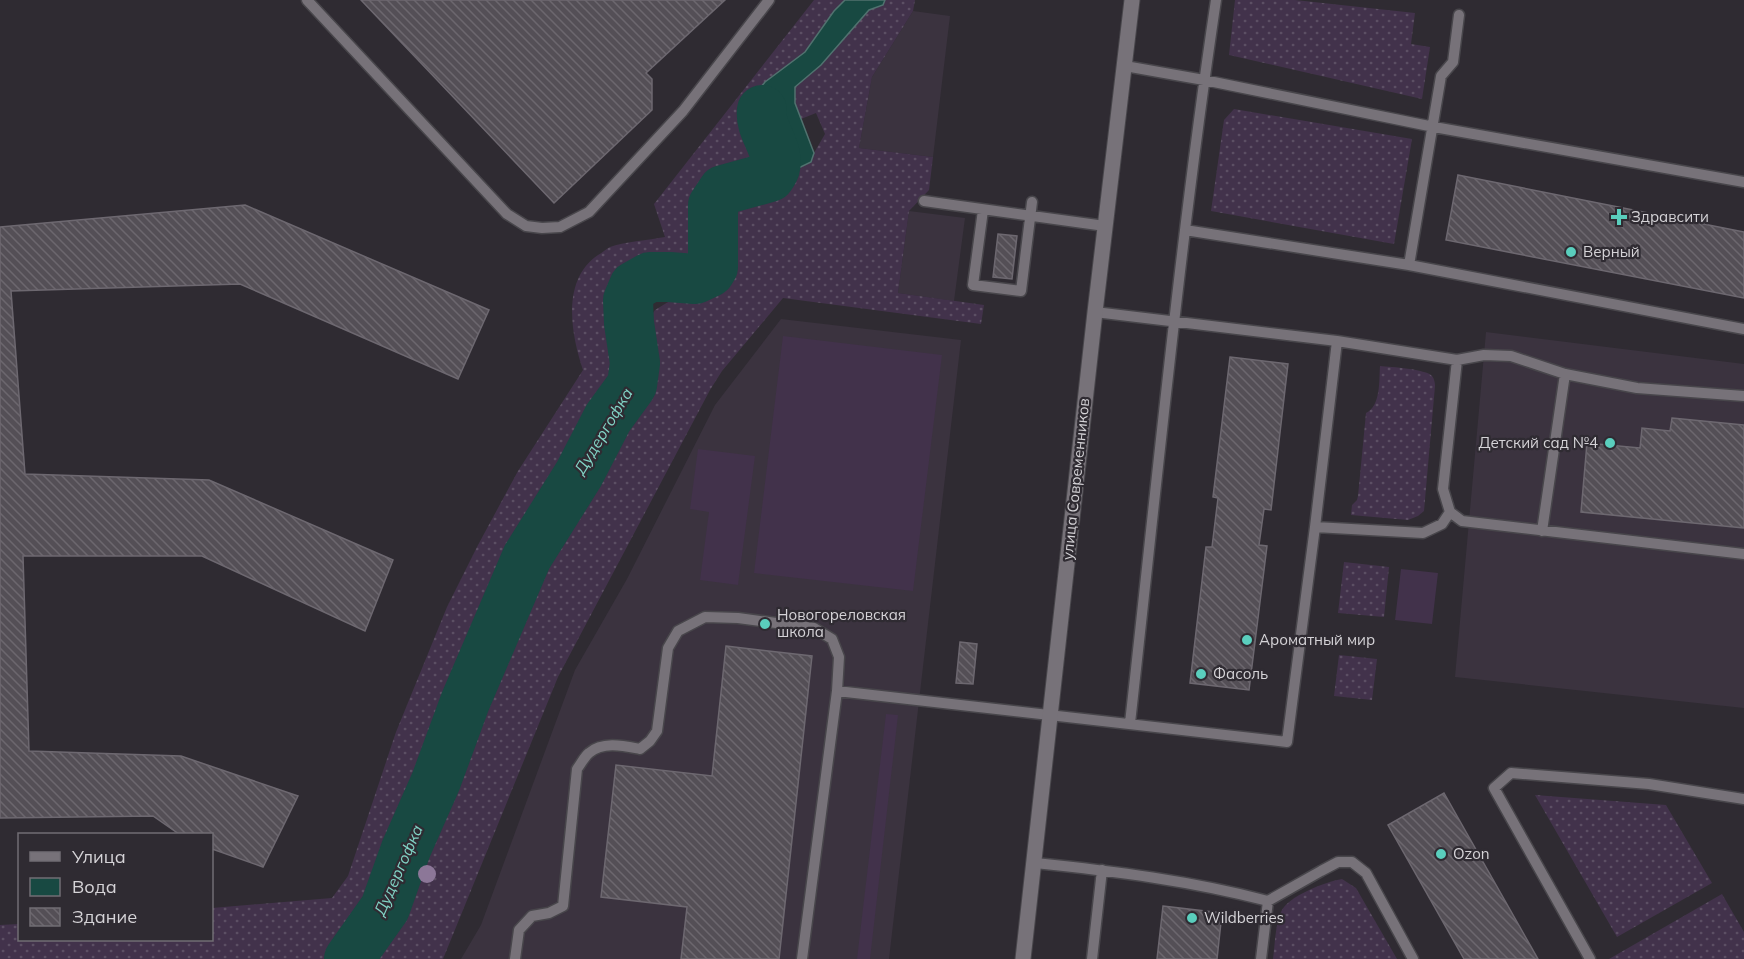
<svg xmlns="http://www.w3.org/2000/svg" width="1744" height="959" font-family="Mulish,sans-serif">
<defs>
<pattern id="grass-dots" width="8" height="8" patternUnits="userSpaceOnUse" patternTransform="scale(1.5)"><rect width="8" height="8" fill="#42324b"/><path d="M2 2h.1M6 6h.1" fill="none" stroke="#5c4f64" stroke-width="1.8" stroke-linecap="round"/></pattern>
<pattern id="building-back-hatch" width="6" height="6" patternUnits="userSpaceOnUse" patternTransform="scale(1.5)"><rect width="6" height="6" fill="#544f56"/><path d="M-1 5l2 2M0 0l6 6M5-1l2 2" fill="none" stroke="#6c676e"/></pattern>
</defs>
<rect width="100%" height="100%" fill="#2f2b32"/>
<path fill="#3b333f" d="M913,11L950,16L933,157L859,148L872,77Z
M909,211L965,218L954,301L898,293Z
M781,319L961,340L889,959H461L481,925L575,670L627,579L715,405Z
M1486,332L1744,364V708L1455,677Z"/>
<path fill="url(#grass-dots)" d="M814,0H845L834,11L805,52L765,82L752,119C761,139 769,149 760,170L718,183L705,201L709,253L701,269L637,274L618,300L632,366L564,482L502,583L468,646L418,792L388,871L355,933L337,959H0V925L19,924L20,940H212V908L332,898L348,876L396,732L447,607L478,545L518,471L583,370C571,334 561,280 598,255C602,253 606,249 610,247C623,242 649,240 665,237L654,204Z
M885,0H915L913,11L872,77L859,148L933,157L929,190L909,211L898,293L984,305L981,324L783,298L722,371L710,390L558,677L443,959H358L377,933L400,890L531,567L543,544L631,404L639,384L640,357L646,324L655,310L673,299L704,290L717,270L720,210L732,192L778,178L811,162L814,153L825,134L816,113L801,119L795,103V87L821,65L869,10L883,5Z
M1235,0H1295L1415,13L1411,44L1430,47L1422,99L1229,55Z
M1234,109L1412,139L1394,244L1211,211L1224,120Z
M1380,366C1391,367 1426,369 1432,376C1434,378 1435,383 1435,386L1424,511L1418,516L1408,520L1351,515L1352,505L1357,500L1358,496L1366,413C1381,406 1379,380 1380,366Z
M1344,562L1389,567L1384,617L1338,613Z
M1339,655L1377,659L1372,700L1334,696Z
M1535,795L1666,805L1712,883L1617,937Z
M1342,879L1356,888L1397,959H1273C1275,944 1275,926 1281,912C1288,896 1325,882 1342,879Z
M1722,894L1744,932V959H1609Z"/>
<path fill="#42324b" d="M783,336L942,355L913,591L754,573Z
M698,449L755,456L738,585L700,580L709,512L690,509Z
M1401,569L1438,573L1432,624L1395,620Z
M886,714L898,715L870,959H857Z"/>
<path fill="#184942" stroke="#51726f" stroke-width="1.5" d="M845,0H885L883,5L869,10L821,65L795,87V103L814,153L811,162L778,178L760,170L765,158L764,147L752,119L748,103L765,82L805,52L834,11Z"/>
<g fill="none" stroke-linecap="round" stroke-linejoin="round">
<path stroke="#184942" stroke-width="50" d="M349,959L385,908L406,849L436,781L465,702L527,557L579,474L608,418L632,385L635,363L629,323L628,300L634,286L650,277H669L695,279L710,272L713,267V205L723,190L770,177C772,174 774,171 775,168C780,148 759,130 762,110"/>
</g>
<path fill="url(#building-back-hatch)" stroke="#6d6870" stroke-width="1.5" d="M361,0H725L646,73L652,79V110L554,203Z
M1458,175L1744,232V298L1446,240Z
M245,205L489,310L458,379L240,284L11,291L25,474L209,480L393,560L365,631L202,556H23L29,751L181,756L298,796L263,867L212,849V834H179L153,816L0,818V227Z
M998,234L1017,236L1012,279L993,277Z
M1230,357L1288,364L1271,510L1264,509L1259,545L1267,546L1249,690L1190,683L1206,547H1212L1218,498L1213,497Z
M1672,418L1744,425V528L1581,512L1587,443L1640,448L1642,428L1670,431Z
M960,642L977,644L973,684L956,683Z
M726,646L812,656L779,959H681L687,907L601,897L616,765L712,776Z
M1444,793L1525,936L1538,959H1464L1388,825Z
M1163,906L1222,913L1217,959H1157Z"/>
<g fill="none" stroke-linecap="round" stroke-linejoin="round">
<defs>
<path id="lane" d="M307,0L507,214L526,226L542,228L560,227L589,212L683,111L769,0
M1125,66L1204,80L1434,127L1744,182
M924,201L1105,226
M983,210L973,285L1021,291L1032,202
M1185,230L1409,265L1744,329
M1409,265L1441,76L1453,62L1459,15
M1337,341L1457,360L1443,489L1450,512L1462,521L1744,554
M1457,360L1484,355L1511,356L1565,374L1637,388L1744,396
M1315,527L1423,533L1442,524L1450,512
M1542,531L1565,374
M837,691L1287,742L1315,527L1337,341L1095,312
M1130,723C1157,482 1180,240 1216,0
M1035,863C1113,871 1192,881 1268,901L1321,871L1338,862H1352L1366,873L1413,959
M515,959L519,930L532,916L549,913L563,906L577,769C581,764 584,757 589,753C603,741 624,746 640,749L650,741L657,731L668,648L678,631L705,617L738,618L814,628L832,639L839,657L837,691L802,959
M1092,959L1102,870
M1261,959L1268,901
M1590,959L1494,788L1511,773L1649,784L1744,799"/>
<path id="street" d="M1023,959L1095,312L1132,0"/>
</defs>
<use href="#lane" stroke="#48464b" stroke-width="13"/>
<use href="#street" stroke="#48464b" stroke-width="17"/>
<use href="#lane" stroke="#777279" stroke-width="10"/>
<use href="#street" stroke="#777279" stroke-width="15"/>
</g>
<circle fill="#8c7798" cx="427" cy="874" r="9"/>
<g fill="#5acebd" stroke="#2f2b32" stroke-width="2">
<path d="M1616 208h6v6h6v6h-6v6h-6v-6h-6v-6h6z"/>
<circle cx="1571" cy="252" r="6"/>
<circle cx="1610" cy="443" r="6"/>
<circle cx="765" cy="624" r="6"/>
<circle cx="1247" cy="640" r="6"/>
<circle cx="1201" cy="674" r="6"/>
<circle cx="1441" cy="854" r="6"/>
<circle cx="1192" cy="918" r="6"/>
</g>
<g text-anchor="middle" stroke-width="4.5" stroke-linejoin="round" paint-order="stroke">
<g font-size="15" fill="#d5d3d7" stroke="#2f2b32" text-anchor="start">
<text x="1631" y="222">Здравсити</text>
<text x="1583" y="257">Верный</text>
<text x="1598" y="448" text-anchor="end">Детский сад №4</text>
<text x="777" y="620">Новогореловская<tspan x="777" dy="17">школа</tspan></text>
<text x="1259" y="645">Ароматный мир</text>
<text x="1213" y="679">Фасоль</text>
<text x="1453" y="859">Ozon</text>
<text x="1204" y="923">Wildberries</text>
</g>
<g font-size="15" fill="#d5d3d7" stroke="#2f2b32">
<text transform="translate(1076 479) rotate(-84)" y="5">улица Современников</text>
</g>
<g font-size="16" font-style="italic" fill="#81d3c5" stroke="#2f2b32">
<text transform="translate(603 431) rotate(-59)" y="6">Дудергофка</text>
<text transform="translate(398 870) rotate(-66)" y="6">Дудергофка</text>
</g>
</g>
<rect x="18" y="833" width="195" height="108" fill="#2f2b32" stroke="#716e74" stroke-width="1.5"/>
<rect x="30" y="852" width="30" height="9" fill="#777279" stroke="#716e74" stroke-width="1.5"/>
<text x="72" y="863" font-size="18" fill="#d5d3d7">Улица</text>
<rect x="30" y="878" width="30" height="18" fill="#184942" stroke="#716e74" stroke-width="1.5"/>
<text x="72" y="893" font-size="18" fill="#d5d3d7">Вода</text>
<rect x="30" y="908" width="30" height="18" fill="url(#building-back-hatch)" stroke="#716e74" stroke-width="1.5"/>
<text x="72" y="923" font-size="18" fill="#d5d3d7">Здание</text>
</svg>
